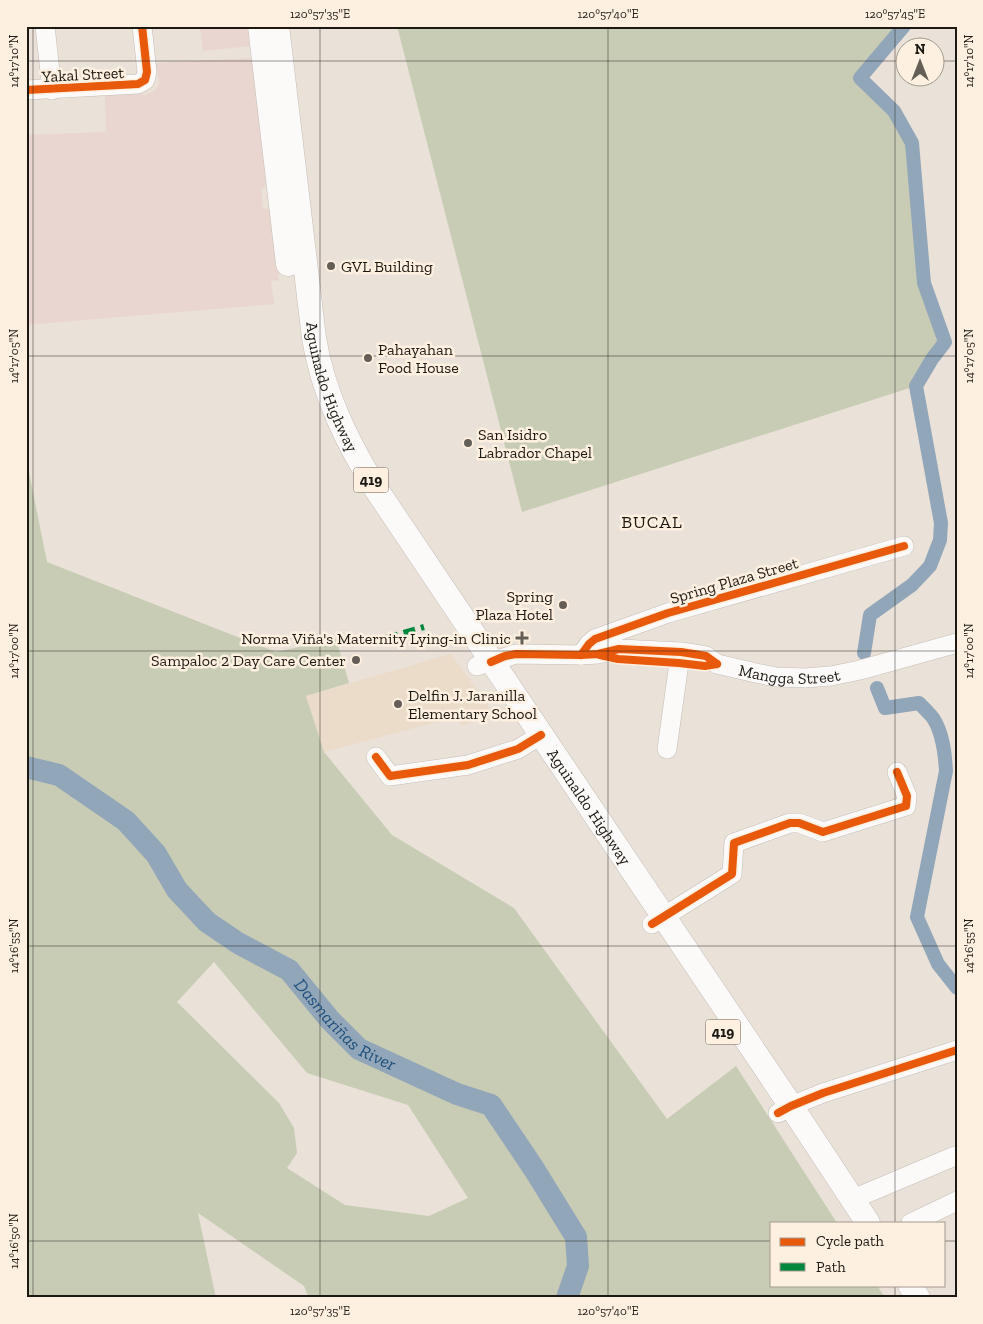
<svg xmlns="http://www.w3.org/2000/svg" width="983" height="1324" font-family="'Zilla Slab',serif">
  <rect width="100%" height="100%" fill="#eae1d8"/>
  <path fill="#ebdbc9" d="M451,654L492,712L462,726L456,717L324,752L306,696Z"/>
  <path fill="#e9d6d0" d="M200,26H249L251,46L203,51Z
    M252,58L266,185L261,189L263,209L271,208L279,280L271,281L274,304L26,325V135L106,132L105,91L133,90L139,94L145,95L152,92L157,88L159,82L155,63Z"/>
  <path fill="#c8ccb5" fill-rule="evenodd" d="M397,26H904L860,78L894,111L912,143L924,283L945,342L932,359L916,386L522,512Z
    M26,457L47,562L276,652L336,639L349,683L306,696L324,752L392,835L514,908L667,1119L736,1066L837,1223H772V1285H877L885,1298H309L304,1286L198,1213L216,1298H26ZM214,962L307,1073L408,1105L468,1198L429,1216L345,1205L287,1168L297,1153L294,1128L279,1103L177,1002Z"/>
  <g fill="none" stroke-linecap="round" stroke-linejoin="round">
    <path stroke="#92a6b9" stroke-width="14" d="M864,653L870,615L912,585L930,566L940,540L941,523L916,386L932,359L945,342L924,283L912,143L894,111L860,78L904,26
      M877,688L885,708L919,703C924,708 929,713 933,718C943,733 945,754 946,771L917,917L938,964L957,988"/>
    <path stroke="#92a6b9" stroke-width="22" id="s1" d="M26,767L59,775L126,821L156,854L177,890L207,922L238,943L289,970L330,1020L359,1049L457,1094L491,1105L534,1169L576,1237L578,1266L567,1298"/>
    <defs>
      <g id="minor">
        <path d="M45,26L52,90"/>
        <path d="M26,90L138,84L145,80L147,72L142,26"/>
        <path d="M581,655L589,644L595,639L668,613L904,546"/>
        <path id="s2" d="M477,666L516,654L581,655L598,654L619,649L681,652L700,655L706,656L717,664L756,673L776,677L805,678L831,676L860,670L957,643"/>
        <path d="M667,749L679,663"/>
        <path d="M376,757L390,776L468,765L518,749L541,735"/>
        <path d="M652,924L732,874L734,843L790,823H799L823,832L906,806L907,796L897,772"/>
        <path d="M778,1113L791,1106L823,1093L957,1050"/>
        <path d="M853,1199L955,1156"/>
        <path d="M911,1223L957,1201"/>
      </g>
      <g id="major">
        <path d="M260,26L288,264"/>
        <path id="s3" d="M277,26L314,338C323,393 347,442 376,489L791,1106L868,1223"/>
        <path d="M910,1285L918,1298"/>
      </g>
    </defs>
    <use href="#minor" stroke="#c5bdb6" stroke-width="20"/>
    <use href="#major" stroke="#c5bdb6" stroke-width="25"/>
    <use href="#minor" stroke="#fcfaf9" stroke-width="19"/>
    <use href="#major" stroke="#fcfaf9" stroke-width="24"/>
    <path stroke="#00873e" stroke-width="6" stroke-dasharray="12 6" stroke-linecap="butt" d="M369,643L424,627"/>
    <defs>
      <path id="cycleway" d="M26,90L138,84L145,80L147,72L142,26
        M581,655L589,644L595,639L668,613L904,546
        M600,655L618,659L679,663L705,666L717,664
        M491,662L505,656L516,654L581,655L598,654L619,649L681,652L700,655L706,656L717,664
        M376,757L390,776L468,765L518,749L541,735
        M652,924L732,874L734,843L790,823H799L823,832L906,806L907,796L897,772
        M778,1113L791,1106L823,1093L957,1050"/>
    </defs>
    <use href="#cycleway" stroke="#fdf0e1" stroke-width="11"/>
    <use href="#cycleway" stroke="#e8590c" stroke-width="8"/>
  </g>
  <path fill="none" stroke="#1d1811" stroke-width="1" stroke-opacity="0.45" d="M33,26V1298M320,26V1298M608,26V1298M895,26V1223M26,61H906M936,61H957M26,356H957M26,651H957M26,946H957M26,1241H772M944,1241H957M895,1285V1298"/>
  <g fill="#655e57" stroke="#fdf0e1" stroke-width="2">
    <circle cx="331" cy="266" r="5"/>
    <circle cx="368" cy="358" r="5"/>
    <circle cx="468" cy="443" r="5"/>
    <circle cx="563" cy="605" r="5"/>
    <path d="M519.5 630.5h5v5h5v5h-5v5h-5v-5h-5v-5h5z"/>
    <circle cx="356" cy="660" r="5"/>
    <circle cx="398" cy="704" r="5"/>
  </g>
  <g text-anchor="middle" stroke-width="5" stroke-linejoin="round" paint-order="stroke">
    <g fill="#fdf0e1" stroke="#60594f" stroke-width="1">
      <rect x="353.5" y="467.5" width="35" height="25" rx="4"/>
      <rect x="705.5" y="1019.5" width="35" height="25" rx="4"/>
    </g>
    <g font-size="15" font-weight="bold" fill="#1d1811">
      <text x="371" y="485">419</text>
      <text x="723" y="1037">419</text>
    </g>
    <g font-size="16" fill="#1d1811" stroke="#fdf0e1">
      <text transform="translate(83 74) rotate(-3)" y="6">Yakal Street</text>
      <text dy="6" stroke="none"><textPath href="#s3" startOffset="366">Aguinaldo Highway</textPath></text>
      <text transform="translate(734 580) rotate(-16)" y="6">Spring Plaza Street</text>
      <text dy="6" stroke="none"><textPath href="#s2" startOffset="319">Mangga Street</textPath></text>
      <text dy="6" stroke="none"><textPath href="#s3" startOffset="861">Aguinaldo Highway</textPath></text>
    </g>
    <g font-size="16" fill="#1d1811" stroke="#fdf0e1" text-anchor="start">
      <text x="341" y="272">GVL Building</text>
      <text x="378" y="355">Pahayahan<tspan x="378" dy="18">Food House</tspan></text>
      <text x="478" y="440">San Isidro<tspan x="478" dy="18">Labrador Chapel</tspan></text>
      <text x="553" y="602" text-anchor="end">Spring<tspan x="553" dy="18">Plaza Hotel</tspan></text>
      <text x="511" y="644" text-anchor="end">Norma Viña's Maternity Lying-in Clinic</text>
      <text x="346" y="666" text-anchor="end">Sampaloc 2 Day Care Center</text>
      <text x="408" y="701">Delfin J. Jaranilla<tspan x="408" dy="18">Elementary School</tspan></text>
    </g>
    <g font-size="18" letter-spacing="1" fill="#1d1811" stroke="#fdf0e1">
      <text x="652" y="528">BUCAL</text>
    </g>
    <g font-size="18" font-style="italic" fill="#20507c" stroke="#fdf0e1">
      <text dy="6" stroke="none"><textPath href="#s1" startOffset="420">Dasmariñas River</textPath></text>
    </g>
  </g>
  <rect width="983" height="1324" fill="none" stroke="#fdf0e1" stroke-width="55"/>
  <rect x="770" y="1222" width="175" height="65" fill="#fdf0e1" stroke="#a39a8e"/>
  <rect x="780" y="1238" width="25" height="8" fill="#e8590c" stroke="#a39a8e"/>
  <text x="816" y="1246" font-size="15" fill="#1d1811">Cycle path</text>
  <rect x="780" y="1263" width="25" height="8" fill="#00873e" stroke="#a39a8e"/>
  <text x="816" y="1272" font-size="15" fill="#1d1811">Path</text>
  <g transform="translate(920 62)"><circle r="24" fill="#fdf0e1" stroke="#a39a8e"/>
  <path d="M0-4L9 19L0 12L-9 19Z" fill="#655e57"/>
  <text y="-8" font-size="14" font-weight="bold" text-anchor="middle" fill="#1d1811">N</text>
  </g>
  <rect x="28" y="28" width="928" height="1268" fill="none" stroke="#1d1811" stroke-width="2"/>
  <g font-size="12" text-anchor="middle" fill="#1d1811">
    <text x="320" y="18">120°57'35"E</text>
    <text x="608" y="18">120°57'40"E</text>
    <text x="895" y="18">120°57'45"E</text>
    <text transform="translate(14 61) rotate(-90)" y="4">14°17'10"N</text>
    <text transform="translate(969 61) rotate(-90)" y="4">14°17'10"N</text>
    <text transform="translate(14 356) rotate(-90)" y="4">14°17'05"N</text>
    <text transform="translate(969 356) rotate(-90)" y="4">14°17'05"N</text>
    <text transform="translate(14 651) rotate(-90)" y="4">14°17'00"N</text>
    <text transform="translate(969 651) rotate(-90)" y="4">14°17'00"N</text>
    <text transform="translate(14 946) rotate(-90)" y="4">14°16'55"N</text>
    <text transform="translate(969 946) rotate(-90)" y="4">14°16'55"N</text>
    <text transform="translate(14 1241) rotate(-90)" y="4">14°16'50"N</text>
    <text x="320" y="1315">120°57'35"E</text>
    <text x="608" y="1315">120°57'40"E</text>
  </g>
</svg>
